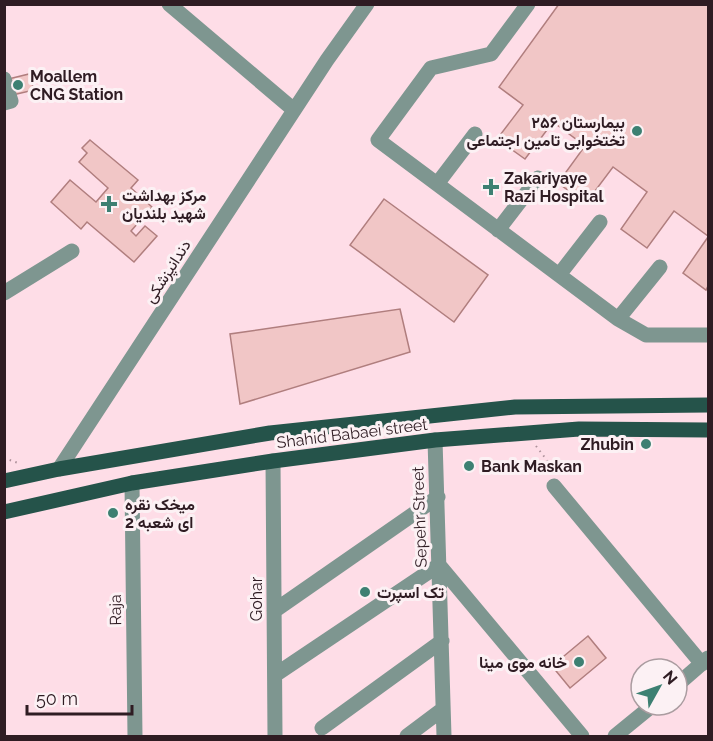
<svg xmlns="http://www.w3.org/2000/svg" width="713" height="741" font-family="Raleway,Vazirmatn,sans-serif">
  <rect width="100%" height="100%" fill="#fedde7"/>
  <path fill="#f1c6c6" stroke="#b07e7e" stroke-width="1.5" d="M559,4H708V236L674,211L647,248L621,229L647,192L613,167L586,203L558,183L585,146L553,122L525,159L497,139L523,105L499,87Z
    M29,74L34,90L4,97V80Z
    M90,140L138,180L131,188L152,207L131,231L136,236L145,226L157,236L134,262L87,222L81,229L51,202L70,180L96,202L108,188L79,162L87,153L82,148Z
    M384,199L488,275L454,322L350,245Z
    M708,237V286L706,290L683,273Z
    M400,309L410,352L240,404L230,334Z
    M588,636L606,658L570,688L552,666Z"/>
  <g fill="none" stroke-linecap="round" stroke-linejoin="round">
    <path stroke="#ac9099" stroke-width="2" stroke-dasharray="1.5 4.5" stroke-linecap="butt" d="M536,446L556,472
      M4,458L18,463"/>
    <path stroke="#7e9690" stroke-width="15" d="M169,4L294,110
      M528,4L491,54L431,68L378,140L618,319L646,335H708
      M4,79L11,101L4,103
      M437,184L475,134
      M498,230L538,178
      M559,275L600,222
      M4,293L72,251
      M618,319L660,267
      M435,440L444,736
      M273,461L275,736
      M59,469L327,60L367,4
      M132,483L135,736
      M554,486L702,664
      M274,611L438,497
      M275,675L439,565L582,736
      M677,685L708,658
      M322,728L442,641
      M407,736L443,709
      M615,736L653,705"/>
    <path stroke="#25534a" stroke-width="15" d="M4,481L59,469L270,433L515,407L708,405
      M4,512L132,483L273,461L435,440L579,429L708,430"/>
  </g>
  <g fill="#3d8072" stroke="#fcf1f4" stroke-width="2">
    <circle cx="18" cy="85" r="6"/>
    <circle cx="637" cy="131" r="6"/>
    <path d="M488 178h6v6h6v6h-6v6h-6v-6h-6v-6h6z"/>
    <path d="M106 195h6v6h6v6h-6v6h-6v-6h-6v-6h6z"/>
    <circle cx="646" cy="444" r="6"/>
    <circle cx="469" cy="466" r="6"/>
    <circle cx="113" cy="513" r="6"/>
    <circle cx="365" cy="592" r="6"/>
    <circle cx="579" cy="662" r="6"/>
  </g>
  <g text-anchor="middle" stroke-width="6" stroke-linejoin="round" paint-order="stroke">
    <g font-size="16" font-weight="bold" fill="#2f1c23" stroke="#fcf1f4" text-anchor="start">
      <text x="30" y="82">Moallem<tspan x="30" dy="18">CNG Station</tspan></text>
      <text x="625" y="128" text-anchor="end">بیمارستان ۲۵۶<tspan x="625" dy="18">تختخوابی تامین اجتماعی</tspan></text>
      <text x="504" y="184">Zakariyaye<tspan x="504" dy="18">Razi Hospital</tspan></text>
      <text x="122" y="201">مرکز بهداشت<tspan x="122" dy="18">شهید بلندیان</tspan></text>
      <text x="634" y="450" text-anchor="end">Zhubin</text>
      <text x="481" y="472">Bank Maskan</text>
      <text x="125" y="510">میخک نقره<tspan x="125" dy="18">ای شعبه 2</tspan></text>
      <text x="377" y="598">تک اسپرت</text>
      <text x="567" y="668" text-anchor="end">خانه موی مینا</text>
    </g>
    <g font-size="16" fill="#2f1c23" stroke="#fcf1f4">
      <text transform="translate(167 271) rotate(-57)" y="6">دندانپزشکی</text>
      <text transform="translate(352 433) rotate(-7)" y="6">Shahid Babaei street</text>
      <text transform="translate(419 517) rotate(-92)" y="6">Sepehr Street</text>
      <text transform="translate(256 599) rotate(-90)" y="6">Gohar</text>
      <text transform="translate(115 610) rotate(-91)" y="6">Raja</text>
    </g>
  </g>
  <rect width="713" height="741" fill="none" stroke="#2f1c23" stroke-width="12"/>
  <g transform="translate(659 687) rotate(50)"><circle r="28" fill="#fcf1f4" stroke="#aa9ca0" stroke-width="1.5"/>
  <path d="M0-4.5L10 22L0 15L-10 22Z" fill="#3d8072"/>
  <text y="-9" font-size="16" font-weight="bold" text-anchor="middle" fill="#2f1c23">N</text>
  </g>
  <path d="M27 705v9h105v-9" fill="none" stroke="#2f1c23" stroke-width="3"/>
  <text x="36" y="705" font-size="18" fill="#2f1c23" stroke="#fcf1f4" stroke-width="4.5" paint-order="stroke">50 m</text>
</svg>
